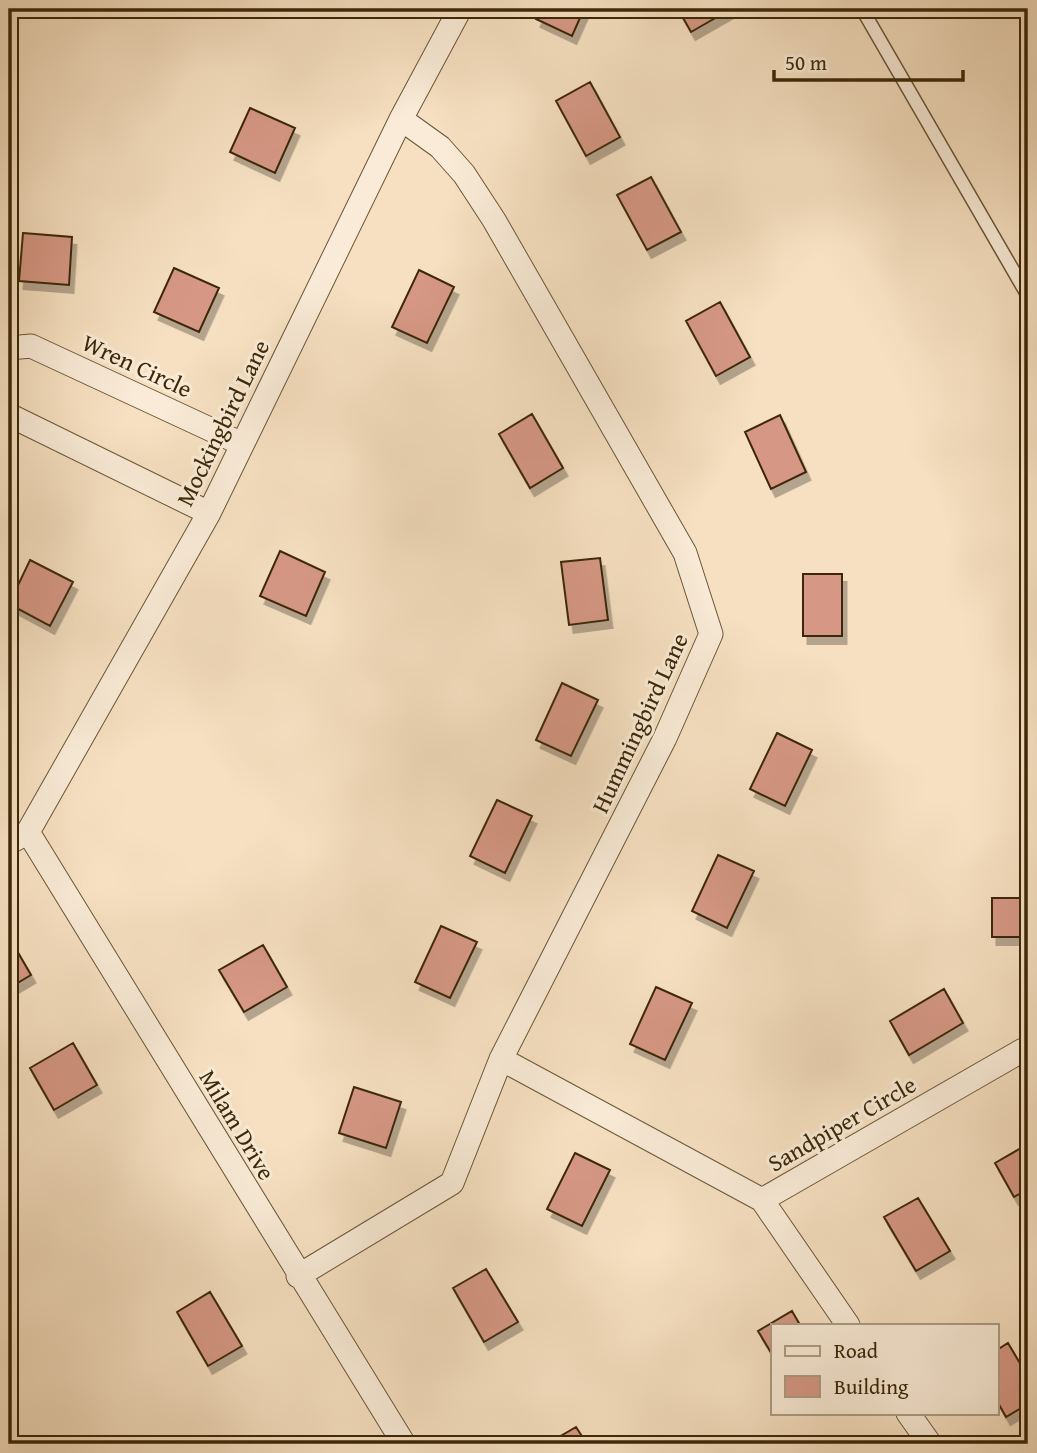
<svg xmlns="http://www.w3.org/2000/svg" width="1037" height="1453" font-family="'Gentium Book Plus',serif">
  <defs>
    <filter id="shadow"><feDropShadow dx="4.5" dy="8" stdDeviation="0" flood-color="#0004"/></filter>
  </defs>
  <rect width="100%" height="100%" fill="#f6e0c1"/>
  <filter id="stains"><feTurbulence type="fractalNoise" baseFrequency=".00286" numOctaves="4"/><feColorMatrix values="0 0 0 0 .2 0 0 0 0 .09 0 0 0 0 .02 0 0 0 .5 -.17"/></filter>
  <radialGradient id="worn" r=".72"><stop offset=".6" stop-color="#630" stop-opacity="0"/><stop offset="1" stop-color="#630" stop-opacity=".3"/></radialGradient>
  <path fill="#d69885" stroke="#3c2808" stroke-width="2" filter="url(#shadow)" d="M541,9H584L572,36L536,19Z
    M678,9H731L691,32Z
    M590,82L620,137L586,156L556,101Z
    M250,108L295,128L275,173L230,152Z
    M651,177L681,232L647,250L617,195Z
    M23,233L72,237L69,285L19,281Z
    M174,268L219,288L199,332L154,312Z
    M419,270L454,287L427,343L392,327Z
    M720,302L750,357L716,376L686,321Z
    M532,414L563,468L530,488L499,434Z
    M780,415L806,472L771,489L745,432Z
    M280,551L325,572L306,616L260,596Z
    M600,558L608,620L569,625L561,562Z
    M30,560L73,582L50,626L9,604Z
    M803,574H842V636H803Z
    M562,683L598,700L571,756L536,740Z
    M777,733L812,750L785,806L750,789Z
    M497,800L532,816L505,873L470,856Z
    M718,855L754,871L727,928L692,911Z
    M992,898H1028V937H992Z
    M441,926L477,942L450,998L415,982Z
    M9,937L31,975L9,988Z
    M263,945L287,987L244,1012L219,970Z
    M656,987L692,1003L665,1060L630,1044Z
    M944,989L963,1023L909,1055L890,1021Z
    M73,1043L97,1085L54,1110L30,1068Z
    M354,1087L401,1102L386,1148L339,1133Z
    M1028,1144V1189L1014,1197L995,1163Z
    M575,1153L610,1170L582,1226L547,1209Z
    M918,1198L950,1251L916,1271L884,1217Z
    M486,1269L518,1322L484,1342L453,1288Z
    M210,1292L242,1346L208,1366L177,1312Z
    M792,1311L800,1325H773V1356L758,1331Z
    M1008,1343L1028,1377V1404L1006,1417L997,1401V1350Z
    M576,1427L587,1444H547Z"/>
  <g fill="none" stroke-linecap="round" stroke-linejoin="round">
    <defs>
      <path id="lane" d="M862,9L1028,296"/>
      <path id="street" d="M9,348L31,346L242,444
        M9,415L209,513
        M28,832L404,1444
        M9,843L28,832L209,513L401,119L460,9
        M501,1059L762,1200L1023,1050
        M762,1200L848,1325
        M298,1276L452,1183L501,1059L665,738L711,634L685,553L494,220L464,174L440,147L401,119
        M908,1413L930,1444"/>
    </defs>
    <use href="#lane" stroke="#6a5636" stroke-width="15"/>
    <use href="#street" stroke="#6a5636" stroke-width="25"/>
    <use href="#lane" stroke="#f9ebd7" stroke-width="12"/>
    <use href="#street" stroke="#f9ebd7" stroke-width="23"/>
  </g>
  <g text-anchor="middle" stroke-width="6" stroke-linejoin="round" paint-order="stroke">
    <g font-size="24" fill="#3c2808" stroke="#f9ebd7">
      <text transform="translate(137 366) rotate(25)" y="8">Wren Circle</text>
      <text transform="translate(223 423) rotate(-64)" y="8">Mockingbird Lane</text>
      <text transform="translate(640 723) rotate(-65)" y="8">Hummingbird Lane</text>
      <text transform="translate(842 1124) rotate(-30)" y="8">Sandpiper Circle</text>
      <text transform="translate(237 1125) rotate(59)" y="8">Milam Drive</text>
    </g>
  </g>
  <rect width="1037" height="1453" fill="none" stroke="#f6e0c1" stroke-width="35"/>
  <rect x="10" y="10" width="1016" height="1432" fill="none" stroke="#3c2808" stroke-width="3.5"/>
  <rect x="18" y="18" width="1002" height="1418" fill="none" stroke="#3c2808" stroke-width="2"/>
  <rect x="771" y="1324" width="228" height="91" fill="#f9ebd7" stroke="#ad9d84" stroke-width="2"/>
  <rect x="785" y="1346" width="35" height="10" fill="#f9ebd7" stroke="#ad9d84" stroke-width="2"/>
  <text x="834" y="1358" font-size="21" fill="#3c2808">Road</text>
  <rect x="785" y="1376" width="35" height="21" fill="#d69885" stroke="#ad9d84" stroke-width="2"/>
  <text x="834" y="1394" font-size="21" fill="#3c2808">Building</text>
  <path d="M774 70v10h189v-10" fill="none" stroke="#3c2808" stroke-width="3.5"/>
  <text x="785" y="70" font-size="21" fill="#3c2808" stroke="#f9ebd7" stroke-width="5" paint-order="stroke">50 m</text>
  <rect width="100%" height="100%" filter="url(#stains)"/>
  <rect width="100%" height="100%" fill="url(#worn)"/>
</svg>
